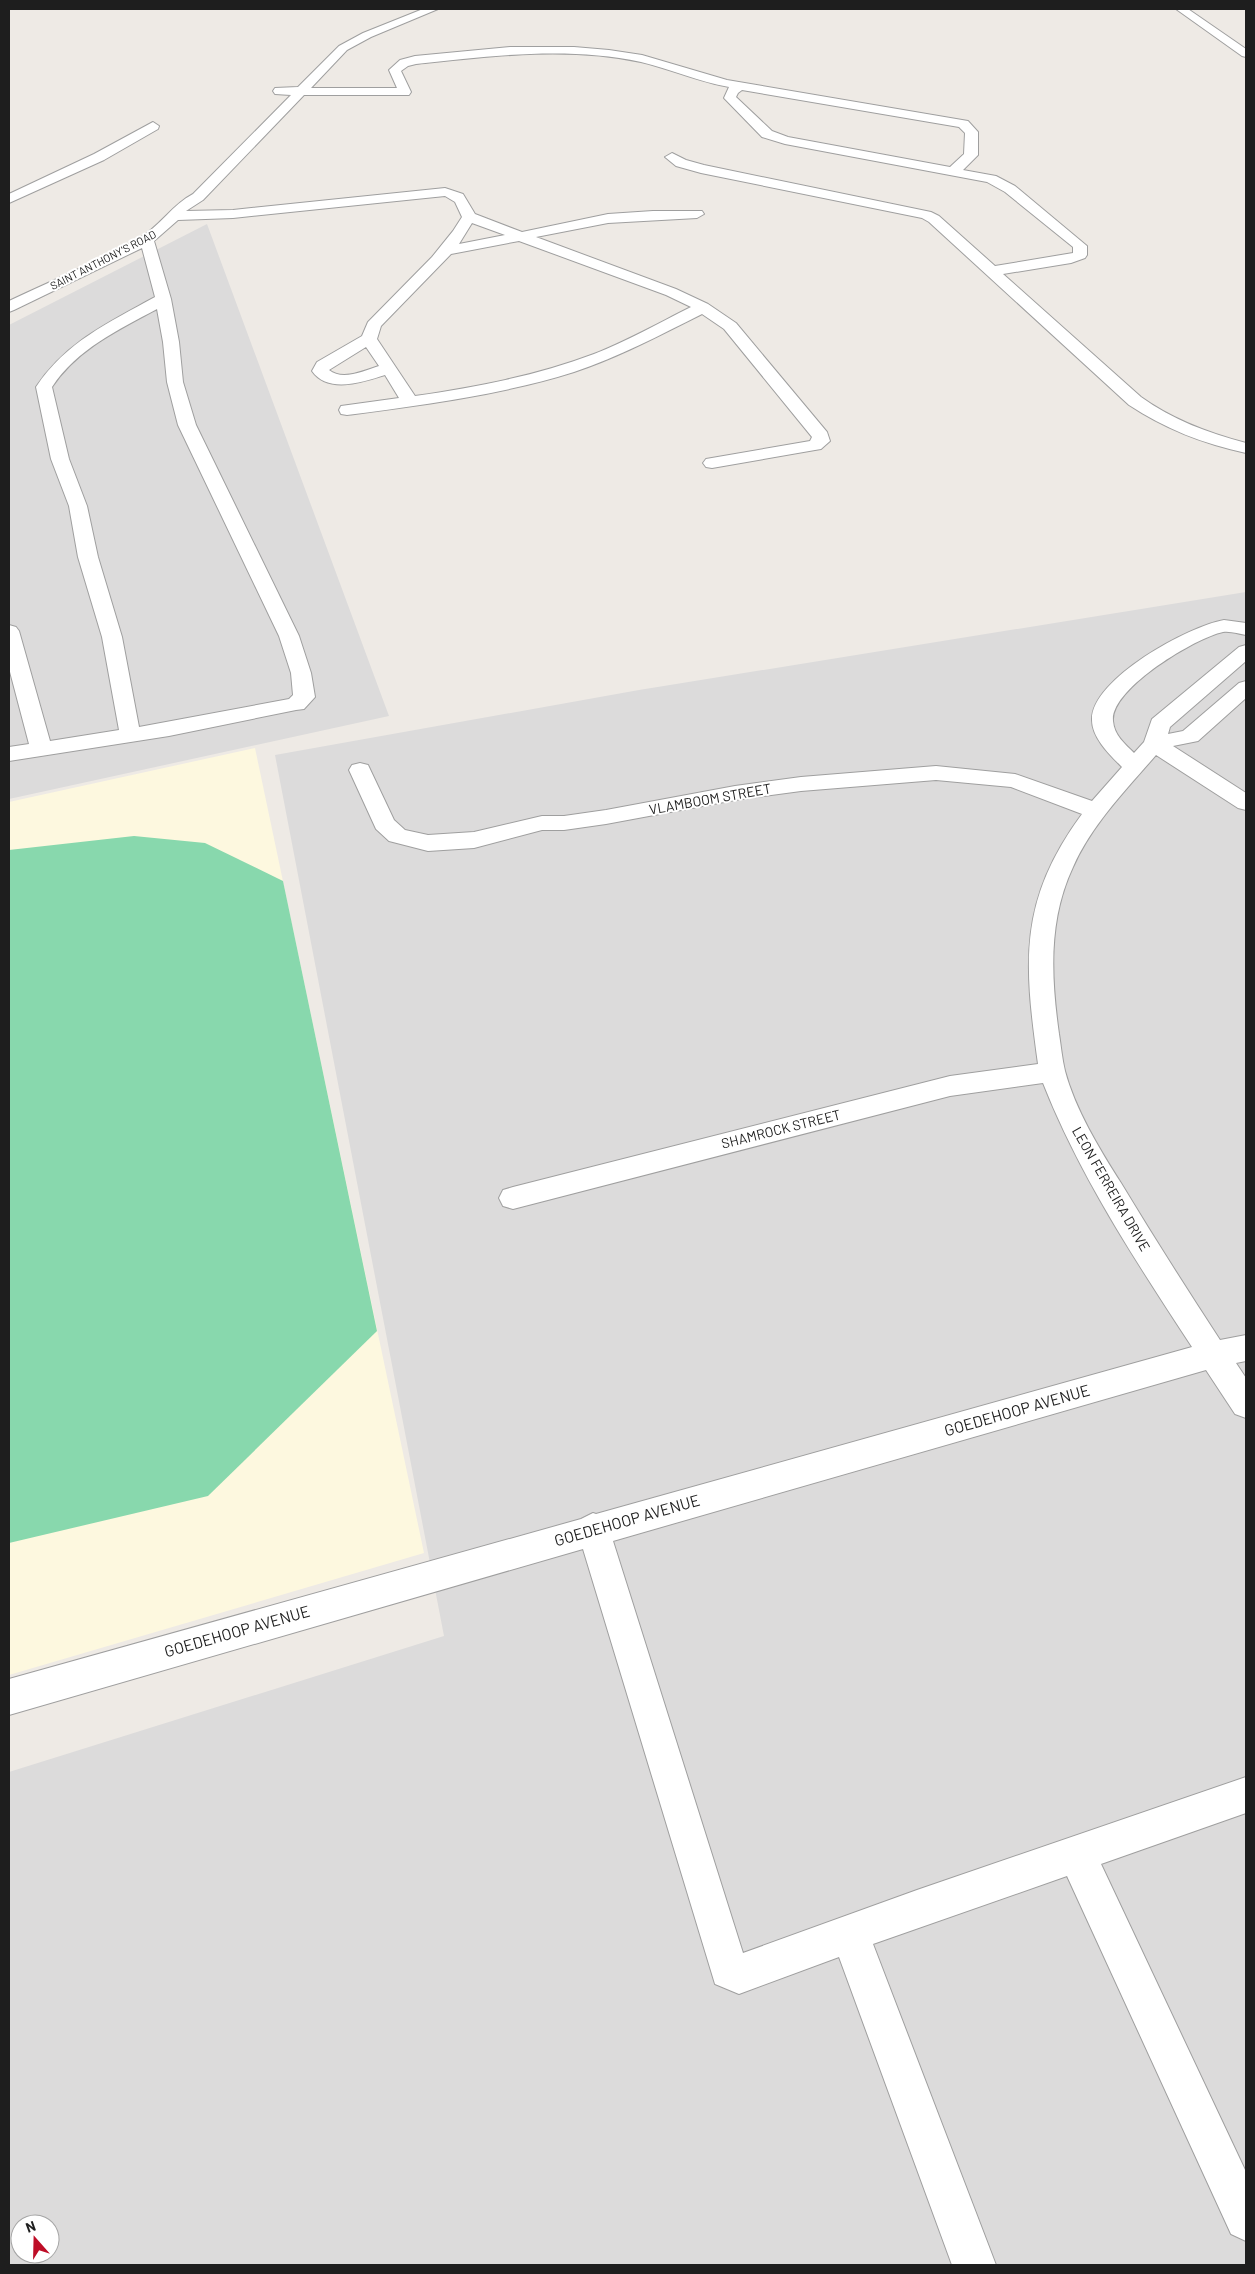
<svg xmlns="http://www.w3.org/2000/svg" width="1255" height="2274" font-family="Barlow,sans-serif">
  <rect width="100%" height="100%" fill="#eeeae5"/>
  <path fill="#dcdbdb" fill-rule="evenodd" d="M207,224L389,716L9,799V325Z
    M1246,592V2265H9V1772L444,1636L275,755L639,690ZM20,2224H50V2254H20Z"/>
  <path fill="#fdf8df" d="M255,748L424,1553L9,1675V802Z"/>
  <path fill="#88d8ad" d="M134,836L205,843L283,881L377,1331L208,1496L9,1543V850Z"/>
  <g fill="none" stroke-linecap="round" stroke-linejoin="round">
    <defs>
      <path id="minor" d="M423,9H438L371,37L347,50L311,88H397L389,70L400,60L415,56L510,47H574L609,50L642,55L727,80L968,121L978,132V155L963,170L996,176L1015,186L1087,246V255L1085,258L1071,263L1003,274L1141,397C1173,420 1208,433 1246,443V453C1204,444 1165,429 1129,405L929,222L922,218L701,173L676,166L665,157L672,153L686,160L704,165L931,212L939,216L995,266L1073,253V247L1005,192L987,182L785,144L762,137L724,98L729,87C699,82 671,69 641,62C567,46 490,56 416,64L408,66L401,71L411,92L409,95H304L203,200L186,211L233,210L445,188L463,194L475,214L522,232L608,214L653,211H702L704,214L697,218L608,223L536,237L676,289L708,304L736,323L827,432L830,441L821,449L815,450L712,468L706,467L703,463L706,459L810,441L812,437L724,329L702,314C660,335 619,357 574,372C501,395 423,405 347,415L341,414L339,410L341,406L399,398L385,375C363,382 328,394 312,371L317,362L362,336L368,322L432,257L453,231L462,217L455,202L445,196L233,218L178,220L154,241L171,299L179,342L183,382L196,425L299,636L311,673L315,697L304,709L296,710L169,736L9,761V747L29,744L9,668V625L16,627L19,631L50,741L119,730L102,637L78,557L69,506L51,459L36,387C66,342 108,323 155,297L142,248L14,310L9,312V301C53,280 98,262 140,238C160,226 172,205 193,194L291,95L275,94L273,91L275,88L298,87L339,46L363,33ZM742,90L959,127L965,133L964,154L950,167L788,137L772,131L736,97L738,93ZM472,223L505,235L459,244ZM519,241L666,295L691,307C659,323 627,341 594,354C536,376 476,387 415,396L377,339L381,326L451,254ZM157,309L163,342L167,382L178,425L279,636L291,673L293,695L289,699L139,727L122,637L98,557L87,506L69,459L52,387C77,349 118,330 157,309ZM366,347L379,366C364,371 342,381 329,370Z
        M1176,9H1188L1246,49V57L1242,56Z
        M153,122L159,126L158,129L104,160L9,203V194L94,154Z
        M1224,620L1246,623V635C1239,634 1231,631 1223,632C1195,638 1110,689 1113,721C1114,735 1125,744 1134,753L1144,742L1152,719L1239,647L1246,645V661L1170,727L1168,734L1183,731L1239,683L1246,681V698L1198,741L1173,746L1246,793V810L1238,808L1156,755C1126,790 1092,824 1073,867C1048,920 1051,977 1059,1034C1061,1046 1062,1059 1065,1071C1075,1109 1100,1150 1121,1183C1153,1236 1186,1288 1220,1340L1246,1335V1361L1236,1363L1246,1378V1418L1235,1414L1206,1370L613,1541L743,1953L917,1890L1246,1777V1813L1101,1864L1246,2172V2241L1231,2234L1067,1876L873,1944L996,2265H952L839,1957L739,1994L715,1984L583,1549L9,1715V1679L581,1519L593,1513L596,1514L1192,1347C1137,1263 1080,1177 1043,1083L950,1096L513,1209L503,1206L499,1198L503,1190L513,1187L950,1076L1038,1064C1024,963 1018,901 1082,814L1011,787L936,780L801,791L735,800L606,824L564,830H542L474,848L428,851L389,841L376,829L349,770L352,765L360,763L368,765L394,820L405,830L428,835L474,832L542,816H564L606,810L735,786L801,777L936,766L1015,774L1092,801L1122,767C1110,755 1092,738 1092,720C1091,679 1189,626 1224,620Z"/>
    </defs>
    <use href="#minor" stroke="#9f9f9f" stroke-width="2"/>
    <use href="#minor" fill="#fff" fill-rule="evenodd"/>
  </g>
  <g text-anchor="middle" stroke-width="4" stroke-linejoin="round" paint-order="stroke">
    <g font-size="11" fill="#1e1e1e" stroke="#fff">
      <text transform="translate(103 260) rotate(-27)" y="4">SAINT ANTHONY'S ROAD</text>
    </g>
    <g font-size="14" fill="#1e1e1e" stroke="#fff">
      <text transform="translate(710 799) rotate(-10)" y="5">VLAMBOOM STREET</text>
      <text transform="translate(781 1129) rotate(-14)" y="5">SHAMROCK STREET</text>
      <text transform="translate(1111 1189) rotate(60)" y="5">LEON FERREIRA DRIVE</text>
    </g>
    <g font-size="16" fill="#1e1e1e" stroke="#fff">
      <text transform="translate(1017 1410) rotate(-16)" y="6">GOEDEHOOP AVENUE</text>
      <text transform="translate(627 1520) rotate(-16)" y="6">GOEDEHOOP AVENUE</text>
      <text transform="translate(237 1631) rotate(-16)" y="6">GOEDEHOOP AVENUE</text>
    </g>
  </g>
  <rect width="1255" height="2274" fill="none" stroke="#1e1e1e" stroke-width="20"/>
  <g transform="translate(35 2239) rotate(340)"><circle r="24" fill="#ffffff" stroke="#a5a5a5"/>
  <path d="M0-4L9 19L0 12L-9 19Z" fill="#be0d27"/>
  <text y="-8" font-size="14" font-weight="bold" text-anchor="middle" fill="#1e1e1e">N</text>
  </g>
</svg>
